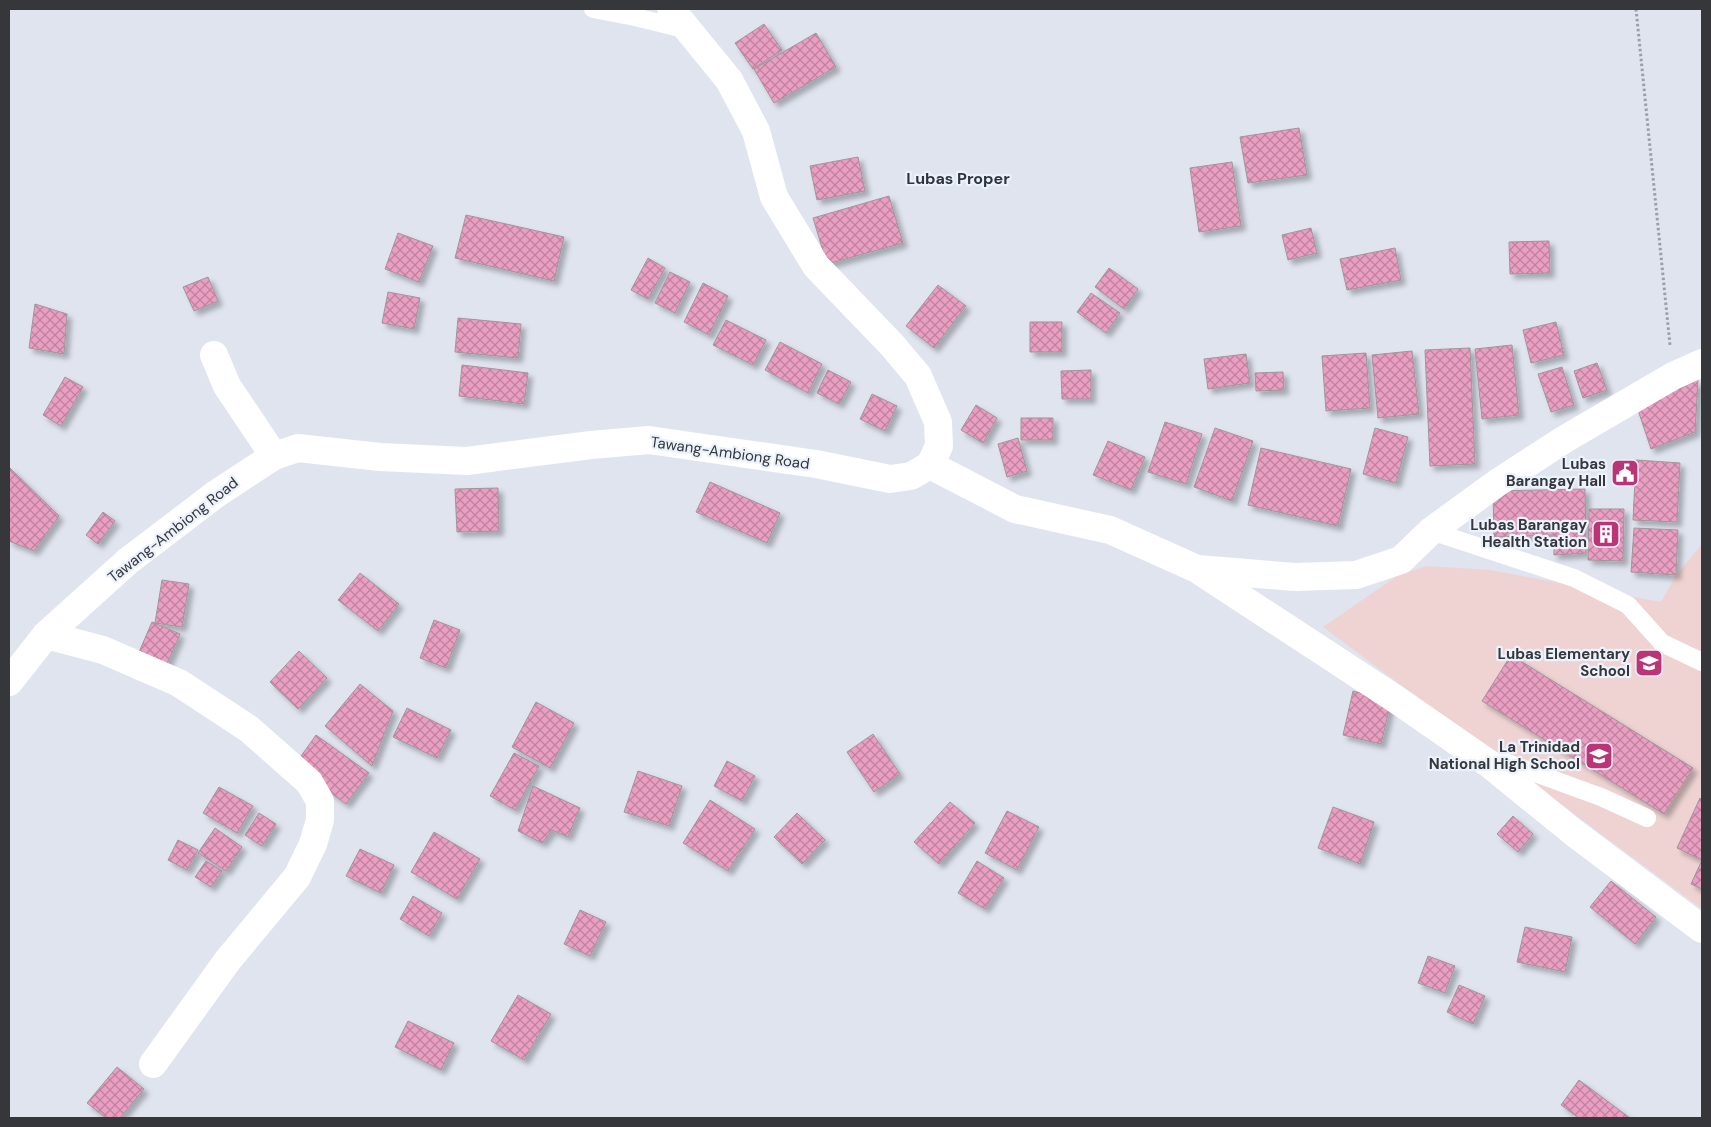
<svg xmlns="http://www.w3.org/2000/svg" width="1711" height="1127" font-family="'DM Sans',sans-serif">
  <defs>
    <pattern id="building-cross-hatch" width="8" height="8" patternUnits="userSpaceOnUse" patternTransform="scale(1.25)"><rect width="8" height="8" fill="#ea9fc2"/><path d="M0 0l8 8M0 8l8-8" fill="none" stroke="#be829f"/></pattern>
    <filter id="shadow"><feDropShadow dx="4.5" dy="4.5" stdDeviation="2.5" flood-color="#0004"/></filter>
  </defs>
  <rect width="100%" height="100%" fill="#dfe4ef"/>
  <path fill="#eed3d2" d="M1702,544V909L1323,627L1397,576L1426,566L1490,570L1661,602L1676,575Z"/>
  <path fill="url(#building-cross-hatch)" stroke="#a0959a" filter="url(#shadow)" d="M764,24L782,50L753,69L735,43Z
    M816,33L836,67L774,103L754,69Z
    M1299,128L1307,175L1248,183L1240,137Z
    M858,157L865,191L817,200L810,166Z
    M1232,162L1241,226L1199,232L1190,168Z
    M889,196L903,243L827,264L813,218Z
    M466,215L564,237L554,281L455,258Z
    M1311,228L1317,253L1288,260L1282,235Z
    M398,233L433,246L419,282L385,269Z
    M1549,241L1550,273L1510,274L1509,242Z
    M1395,248L1401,280L1347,290L1340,259Z
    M648,258L665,268L648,299L631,290Z
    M1109,268L1138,289L1124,309L1095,287Z
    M670,272L690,282L675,313L655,303Z
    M208,277L218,301L194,311L183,287Z
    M703,283L728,296L709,335L684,322Z
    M938,285L966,306L934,348L906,326Z
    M388,292L420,298L414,329L382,323Z
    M1091,293L1120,313L1106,333L1077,312Z
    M35,304L67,314L64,354L29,348Z
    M458,318L521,324L518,358L455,352Z
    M726,320L766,340L753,365L713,345Z
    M1030,322H1062V352H1030Z
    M1556,322L1564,355L1531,363L1523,330Z
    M780,342L822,364L808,393L765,370Z
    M1512,345L1519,415L1482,419L1475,349Z
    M1470,348L1475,464L1430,466L1425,350Z
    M1412,351L1419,414L1378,418L1372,355Z
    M1366,353L1370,408L1326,411L1322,356Z
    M1246,354L1250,383L1208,389L1204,359Z
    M1597,363L1607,390L1583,398L1574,371Z
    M462,365L528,373L524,404L459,396Z
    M1562,367L1574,405L1551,412L1538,374Z
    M828,370L851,382L839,404L817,393Z
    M1091,370V399H1062L1061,371Z
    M1283,372L1284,390L1256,391L1255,373Z
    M65,377L83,387L61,426L43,415Z
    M1698,380L1695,432L1651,449L1637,407Z
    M872,394L897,406L885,431L860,419Z
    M976,405L997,418L983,443L961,430Z
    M1021,418H1053V440H1021Z
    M1165,422L1202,434L1186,484L1148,472Z
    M1215,428L1253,441L1232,501L1194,487Z
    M1375,428L1408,437L1396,483L1363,474Z
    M1018,438L1027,471L1007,477L998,444Z
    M1108,441L1145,457L1131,490L1093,475Z
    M1261,448L1351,469L1338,526L1248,505Z
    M1636,460L1680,463L1677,522L1633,520Z
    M9,467L59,516L34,551L9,541Z
    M710,482L780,513L767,543L696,512Z
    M498,488L499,531L457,532L455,489Z
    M1585,489L1586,553L1554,555V535L1494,537L1493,491Z
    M1589,509H1624L1623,561L1588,560Z
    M103,512L115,521L98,544L86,535Z
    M1634,528L1678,530L1676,575L1631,572Z
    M360,573L399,604L378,631L338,600Z
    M162,580L189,584L182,627L155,623Z
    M434,620L460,630L446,668L420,658Z
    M152,622L180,634L164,671L136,659Z
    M299,651L327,678L298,709L270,682Z
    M1511,655L1693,768L1664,814L1482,701Z
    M360,684L393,711L372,766L325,726Z
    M1353,691L1391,701L1381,744L1343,735Z
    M536,702L574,723L550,768L512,747Z
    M407,708L451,730L437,758L393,737Z
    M873,734L900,774L874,792L847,752Z
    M316,735L369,773L346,804L294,766Z
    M514,753L539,766L515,810L490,796Z
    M727,761L755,776L742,801L714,786Z
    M638,771L682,786L669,826L624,812Z
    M533,786L580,808L568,837L552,830L542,843L518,831Z
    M219,787L253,806L237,833L203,813Z
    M1700,798L1702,800V889L1691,884L1702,860L1677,848Z
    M710,800L755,829L728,871L683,843Z
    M950,802L975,823L939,864L914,842Z
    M1333,807L1374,822L1360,864L1318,848Z
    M1007,811L1039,827L1017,870L985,853Z
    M259,813L276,824L262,846L245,835Z
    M797,813L825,840L802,864L774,837Z
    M1513,816L1533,834L1518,852L1497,834Z
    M215,828L242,847L226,871L198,853Z
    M434,832L480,859L457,899L411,872Z
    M178,840L198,850L187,870L168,860Z
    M360,849L394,865L381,893L346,876Z
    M206,861L222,871L211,887L195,877Z
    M977,861L1004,878L985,909L958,893Z
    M1611,881L1656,917L1635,944L1590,907Z
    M413,896L442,913L429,936L400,919Z
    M580,910L606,922L590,956L564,944Z
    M1525,927L1572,937L1565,972L1517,962Z
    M1428,956L1455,966L1445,993L1418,983Z
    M1459,985L1485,996L1473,1024L1447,1012Z
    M518,995L551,1014L524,1060L491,1041Z
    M408,1021L454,1043L441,1070L395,1047Z
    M117,1067L144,1089L120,1118H106L87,1103Z
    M1579,1080L1630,1118H1579L1561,1105Z"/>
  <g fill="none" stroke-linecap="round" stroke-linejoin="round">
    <path stroke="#9a9ea6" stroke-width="3" stroke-dasharray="2.5 2.5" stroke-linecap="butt" d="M1636,9L1670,345"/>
    <path stroke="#fff" stroke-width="18" d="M593,9L635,17L688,30
      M1431,531L1574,578L1628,605L1662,643L1702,662
      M1488,763L1502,761L1601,797L1647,818"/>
    <path stroke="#fff" stroke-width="28" d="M214,355L227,386L274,456
      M930,465L1015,509L1110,530L1197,569L1295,577L1356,575L1401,560L1431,531L1497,483L1565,439L1673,376L1702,363
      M1200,571L1397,700L1488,763L1573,832L1702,929
      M46,635L103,650L179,683L249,729L309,782L320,801V820L313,844L297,877L228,960L153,1064"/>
    <path stroke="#fff" stroke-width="28" d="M9,682L46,635L128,561L216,494L274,456L298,448L380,457L467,461L591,445L649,440L816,464L890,479L911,476L930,465L939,446L938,422L918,376L892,345L816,266L774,197L756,131L729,80L671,9"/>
  </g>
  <defs>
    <symbol id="civic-square" viewBox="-11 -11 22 22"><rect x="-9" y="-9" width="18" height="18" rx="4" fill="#bb3476" stroke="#ecf2fc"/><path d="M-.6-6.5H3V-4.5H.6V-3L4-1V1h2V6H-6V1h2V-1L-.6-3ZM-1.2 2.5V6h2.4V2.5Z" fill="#fff"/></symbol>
    <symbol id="building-square" viewBox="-11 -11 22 22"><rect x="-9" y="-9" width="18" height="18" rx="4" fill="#bb3476" stroke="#ecf2fc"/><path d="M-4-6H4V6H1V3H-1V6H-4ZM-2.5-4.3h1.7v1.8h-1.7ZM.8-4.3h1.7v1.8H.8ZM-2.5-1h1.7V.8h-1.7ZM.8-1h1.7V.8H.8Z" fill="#fff"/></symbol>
    <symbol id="school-square" viewBox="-11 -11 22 22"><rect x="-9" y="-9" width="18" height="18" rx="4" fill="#bb3476" stroke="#ecf2fc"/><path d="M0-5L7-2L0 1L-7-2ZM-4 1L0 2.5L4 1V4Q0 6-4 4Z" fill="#fff"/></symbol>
  </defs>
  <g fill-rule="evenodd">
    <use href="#civic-square" x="1609" y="457" width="32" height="32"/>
    <use href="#building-square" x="1590" y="518" width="32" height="32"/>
    <use href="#school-square" x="1633" y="647" width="32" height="32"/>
    <use href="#school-square" x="1583" y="740" width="32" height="32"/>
  </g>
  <g text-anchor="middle" stroke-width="4.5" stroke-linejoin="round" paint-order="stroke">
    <g font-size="15" fill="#35373b" stroke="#ecf2fc">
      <text transform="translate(730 453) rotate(8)" y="5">Tawang-Ambiong Road</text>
      <text transform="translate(173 530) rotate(-38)" y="5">Tawang-Ambiong Road</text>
    </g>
    <g font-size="15" font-weight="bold" fill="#35373b" stroke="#ecf2fc" text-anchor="end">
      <text x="1606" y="469">Lubas<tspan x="1606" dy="17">Barangay Hall</tspan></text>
      <text x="1587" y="530">Lubas Barangay<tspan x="1587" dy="17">Health Station</tspan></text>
      <text x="1630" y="659">Lubas Elementary<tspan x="1630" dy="17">School</tspan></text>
      <text x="1580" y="752">La Trinidad<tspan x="1580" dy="17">National High School</tspan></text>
    </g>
    <g font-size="16" font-weight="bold" fill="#30343c" stroke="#ecf2fc">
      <text x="958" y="184">Lubas Proper</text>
    </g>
  </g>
  <rect width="1711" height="1127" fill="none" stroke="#35373b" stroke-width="20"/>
</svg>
